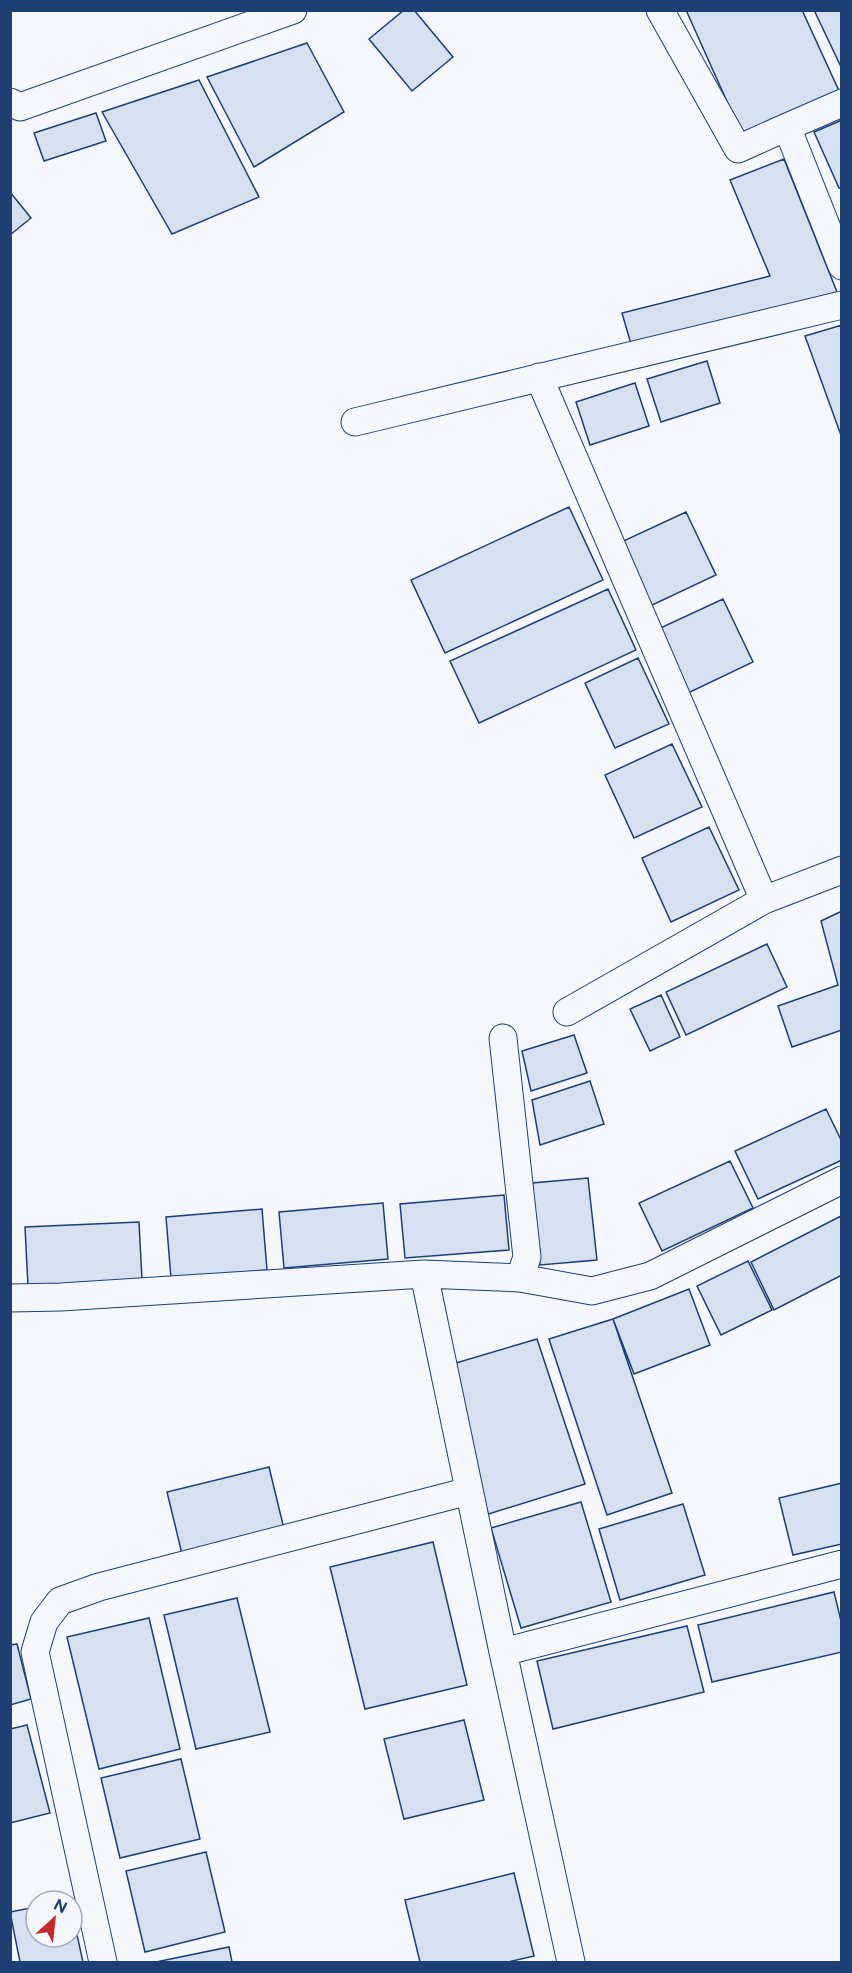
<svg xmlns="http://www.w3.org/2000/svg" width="852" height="1973" font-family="Figtree,sans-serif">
  <rect width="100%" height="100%" fill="#f4f7fb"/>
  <path fill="#d5e0f0" stroke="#1d3f73" stroke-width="1.5" d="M404,10H414L453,57L412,91L369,39Z
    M686,10H802L839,91L742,135Z
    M814,10H842V69Z
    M307,43L344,112L254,167L207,77Z
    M199,80L259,197L172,234L102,112Z
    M96,113L106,141L44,161L34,133Z
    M842,120V187L839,188L814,132Z
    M784,159L837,292L631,344L622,313L770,276L730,180Z
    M10,192L31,218L10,235Z
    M842,325V438L805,336Z
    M707,361L720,403L661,422L647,379Z
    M635,383L649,426L590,445L576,402Z
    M569,507L603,580L445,653L411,580Z
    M686,512L716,575L648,607L619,543Z
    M608,589L636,650L479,723L450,661Z
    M723,599L753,662L686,694L656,630Z
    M638,658L669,724L615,748L585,683Z
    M672,744L702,807L634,838L605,775Z
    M709,827L739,890L671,922L642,858Z
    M842,911V1030L792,1047L778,1006L838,985L821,921Z
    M767,944L787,987L686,1035L666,992Z
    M661,995L680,1037L650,1051L630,1009Z
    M574,1035L587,1073L531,1091L522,1051Z
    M590,1081L604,1124L540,1145L532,1100Z
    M826,1109L842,1142V1160L758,1199L735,1151Z
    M730,1161L753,1208L662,1251L639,1203Z
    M588,1178L597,1260L540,1265L532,1183Z
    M504,1195L509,1250L405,1258L400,1204Z
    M383,1203L388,1259L284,1268L279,1212Z
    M262,1209L267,1270L171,1278L166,1217Z
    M841,1216L842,1275L774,1310L751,1262Z
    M139,1222L142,1280L28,1286L25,1227Z
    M748,1261L772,1310L721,1335L697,1286Z
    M689,1289L710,1345L634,1374L613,1319Z
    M613,1319L672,1493L607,1515L549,1339Z
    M537,1339L585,1484L482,1516L449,1365Z
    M269,1467L285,1533L183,1558L167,1492Z
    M842,1483V1544L793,1555L779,1498Z
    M581,1502L611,1602L521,1628L491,1528Z
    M683,1504L705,1575L620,1600L599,1529Z
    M433,1542L467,1685L365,1709L330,1567Z
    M834,1592L842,1625V1652L712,1682L698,1625Z
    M237,1598L270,1732L196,1749L164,1615Z
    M149,1618L180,1749L99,1769L67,1637Z
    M687,1626L704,1692L553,1729L537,1661Z
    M17,1644L31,1699L10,1705V1645Z
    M464,1720L484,1800L404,1819L384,1739Z
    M27,1725L50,1813L10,1823V1729Z
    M181,1759L200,1839L120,1858L101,1778Z
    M206,1852L225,1932L145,1952L126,1871Z
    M514,1873L534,1956L508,1962H420L405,1900Z
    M36,1907V1937H72V1912L83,1962H20L10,1912Z
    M229,1947L232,1962H156Z"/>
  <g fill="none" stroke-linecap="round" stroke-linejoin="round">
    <defs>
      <path id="street" d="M660,10L738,149L787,127
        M10,102L20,107L293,10
        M842,103L787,127L842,266
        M539,377L764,900
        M355,422L842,305
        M567,1012L764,900L842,870
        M503,1038L527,1257L520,1278
        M424,1274L503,1652L571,1962
        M10,1298L61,1297L424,1274L520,1278L592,1291L650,1276L842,1180
        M503,1652L842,1564
        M103,1962L35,1652L44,1622L60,1601L99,1587L469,1491"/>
    </defs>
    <use href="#street" stroke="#1d3f73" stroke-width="29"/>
    <use href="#street" stroke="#f4f7fb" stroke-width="27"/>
  </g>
  <rect width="852" height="1973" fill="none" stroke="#1d3f73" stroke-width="24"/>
  <g transform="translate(54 1919) rotate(27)"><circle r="28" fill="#f4f7fb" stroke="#9eadc5" stroke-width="1.5"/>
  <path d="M0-4.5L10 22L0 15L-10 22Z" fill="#c62828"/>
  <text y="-9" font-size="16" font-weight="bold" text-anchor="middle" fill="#1d3f73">N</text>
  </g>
</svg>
